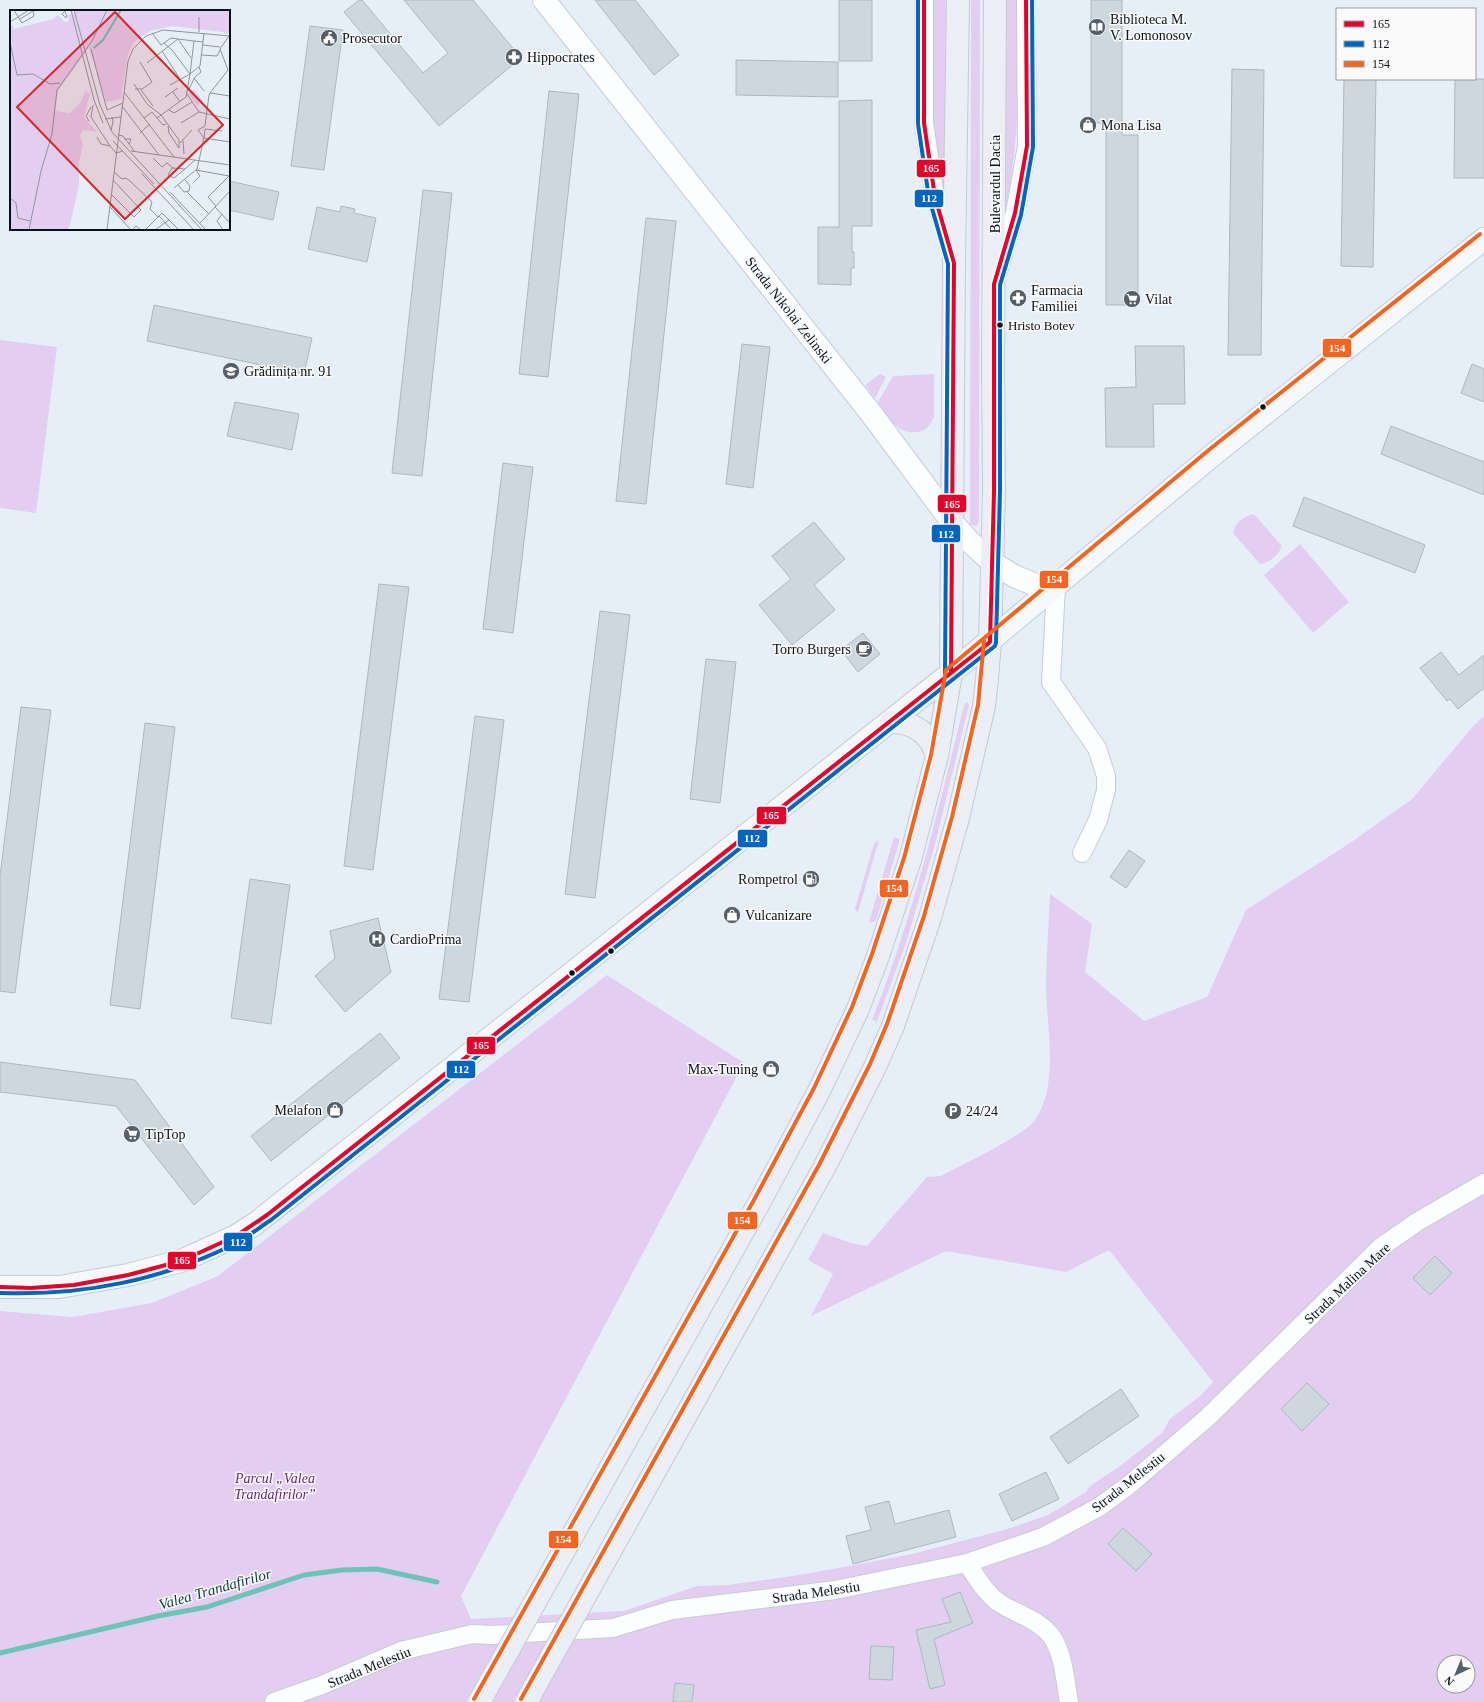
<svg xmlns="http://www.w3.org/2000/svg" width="1484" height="1702" font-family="'Times New Roman',serif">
  <rect width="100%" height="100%" fill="#e6eff8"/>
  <path fill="#e3cef2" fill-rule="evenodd" d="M933,0H946L945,194L943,197L933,125Z
    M971,0H980L979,521L978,524L976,526L970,524Z
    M1006,0H1018C1018,71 1021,142 1005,211Z
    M0,340L57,347L36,513L0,508Z
    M880,374L886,377L875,398L865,385Z
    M934,374V417C930,426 926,431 916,432C897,435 887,415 878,402L893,376Z
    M1254,514L1282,546C1278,556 1271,562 1260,564L1233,533C1235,522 1244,516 1254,514Z
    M1300,544L1349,602L1313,633L1264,575Z
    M967,702L969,705L934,848L906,943L876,1024L875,1020H872C913,918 938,811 964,705Z
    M1484,716V1702H0V1311L72,1317L152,1303L218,1276L607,975L744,1063L461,1596L471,1619L624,1611L697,1586L728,1585L793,1576L849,1566L912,1554L1004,1530L1048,1515L1086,1492L1090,1486L1120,1466L1162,1433L1170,1419L1200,1396L1213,1382L1109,1250L1066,1272L946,1251L811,1316L833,1274L808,1260L823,1233L851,1243L867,1246L927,1177L941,1176C962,1165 1023,1136 1035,1120C1059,1085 1047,1029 1046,988C1046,957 1049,925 1050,894L1092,924L1085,972L1144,1021L1207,997L1246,910L1353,841L1412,799L1475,724ZM1444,1662H1468V1686H1444Z
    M894,837L899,839V842L876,921L870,923L869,922Z
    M879,840L858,912L855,909L874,844Z"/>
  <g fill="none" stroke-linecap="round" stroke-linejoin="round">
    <path stroke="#6cc3b8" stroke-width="5" d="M0,1653L158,1616L207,1607L304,1575L342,1570L377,1569L437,1582"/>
  </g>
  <path fill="#ccd8de" stroke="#acb8be" d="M359,0H362L423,73L448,53L404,0H473L521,58L439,126L344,12Z
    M595,0H635L679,55L654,75Z
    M839,0H872V61H839Z
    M1091,0H1122V135H1138V305H1106V123H1091Z
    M310,26L343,30L324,170L291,166Z
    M736,60L838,62V97L736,95Z
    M1232,69L1264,70L1261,355H1228Z
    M1344,79H1376L1373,267L1341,266Z
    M1455,79H1484V178H1454Z
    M549,91L579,94L548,377L519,374Z
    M872,100V226H852V252H854V268H851V285L818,284V227H839V101Z
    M229,181L279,192L273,220L229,210Z
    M423,190L452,193L422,476L392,473Z
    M341,206L355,209L354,213L376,218L367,262L308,249L317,207L340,212Z
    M646,218L676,221L646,504L616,501Z
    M154,305L312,338L304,374L147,341Z
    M742,344L770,347L753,488L726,484Z
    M1135,346H1184L1185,404H1153L1154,447H1106L1105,388L1136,387Z
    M1472,364L1484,369V402L1461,393Z
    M235,402L299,414L292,450L227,436Z
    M1391,426L1484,462V495L1381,454Z
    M503,463L533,467L513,633L483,629Z
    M1304,497L1425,545L1415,573L1293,526Z
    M814,522L845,559L814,585L835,610L792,645L759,605L791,579L772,556Z
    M379,584L409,587L373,870L344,866Z
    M600,611L630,615L595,898L565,894Z
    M863,633L880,654L858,672L841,650Z
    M1441,652L1459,675L1484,655V688L1458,709L1450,699L1447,701L1420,668Z
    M706,659L736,662L720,803L690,799Z
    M21,707L51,710L15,993L0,991V876Z
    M475,716L504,720L469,1002L439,999Z
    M145,723L175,727L140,1009L110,1005Z
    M1129,850L1145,861L1126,888L1110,877Z
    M250,879L290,885L271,1024L231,1018Z
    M378,918L391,972L345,1012L315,976L335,958L330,931Z
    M380,1033L400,1058L271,1161L251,1136Z
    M0,1062L135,1080L214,1187L194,1205L116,1106L0,1092Z
    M1435,1256L1452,1273L1430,1295L1413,1278Z
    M1307,1383L1329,1404L1302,1431L1281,1409Z
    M1121,1389L1139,1416L1068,1464L1050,1437Z
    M1046,1472L1059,1499L1012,1521L999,1494Z
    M889,1501L895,1524L949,1510L956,1537L853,1564L846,1536L871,1530L865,1507Z
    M1123,1528L1152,1554L1136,1571L1108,1544Z
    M960,1592L973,1623L934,1639L945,1685L930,1689L916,1630L951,1622L942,1599Z
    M871,1646L894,1647L892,1680L869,1679Z
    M675,1683L694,1685L692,1702H673Z"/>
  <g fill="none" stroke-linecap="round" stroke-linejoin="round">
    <defs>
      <path id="minor" d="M924,0V123L935,197L951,250
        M998,271L1015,213L1027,146L1026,0
        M1056,586L1051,682L1097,748L1106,776V790L1098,820L1082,853
        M967,1563C976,1577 985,1592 998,1602C1015,1614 1039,1619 1052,1637C1064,1655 1065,1681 1069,1702
        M274,1702L322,1685L401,1651L472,1634L492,1635L613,1628L672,1610L835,1590L967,1563L1043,1537L1099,1507L1129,1485L1208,1417L1381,1247L1417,1222L1484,1183"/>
      <path id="tertiary" d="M544,0L870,412L952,522L969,541L993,563L1014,576L1036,585L1056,586"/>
      <path id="secondary" d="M0,1287H59L128,1275L181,1261L236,1236L255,1224L951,673L1214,454L1484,239"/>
      <path id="trunk" d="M891,722C914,722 930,733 937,756
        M858,1009L878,956L910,860L937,756L951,673L954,263L958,0
        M893,1026L930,918L958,818L984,706L987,679L990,642L994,491L993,368L995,0"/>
    </defs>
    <use href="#minor" stroke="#c4cdd6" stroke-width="20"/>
    <use href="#tertiary" stroke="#c4cdd6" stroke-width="24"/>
    <use href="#secondary" stroke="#c4cdd6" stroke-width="24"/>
    <use href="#trunk" stroke="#c5cacf" stroke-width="24"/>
    <use href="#minor" stroke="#fbfdfe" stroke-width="18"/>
    <use href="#tertiary" stroke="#fbfdfe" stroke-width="22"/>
    <use href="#secondary" stroke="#f6f8fb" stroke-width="22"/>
    <use href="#trunk" stroke="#eceef6" stroke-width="22"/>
    <defs>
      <path id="trunk-bridge" d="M479,1702L759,1203L819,1091L858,1009
        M526,1702L824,1168L875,1067L893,1026"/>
    </defs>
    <use href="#trunk-bridge" stroke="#c5cacf" stroke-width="24" stroke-linecap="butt"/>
    <use href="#trunk-bridge" stroke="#eceef6" stroke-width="22"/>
    <defs>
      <path id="bus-1" d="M924,0V123L935,197L954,263L951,673
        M0,1287L31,1288L74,1285L128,1275L181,1261L236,1236L267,1215L990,642L994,491V284L1015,213L1027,146L1026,0"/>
      <path id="bus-2" d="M918,0V124L929,198L948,264L945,673
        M0,1293C82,1296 165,1280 238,1242C249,1236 260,1227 271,1220L995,646L996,642L1000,491V285L1021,215L1033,147L1032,0"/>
      <path id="bus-3" d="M474,1699L754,1200L814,1088L852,1007L872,954L904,858L931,755L946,670L1210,449L1480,234
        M521,1699L819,1165L870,1064L887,1024L924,916L952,817L978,705L984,641"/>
    </defs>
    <use href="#bus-1" stroke="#fafafa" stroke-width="7"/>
    <use href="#bus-2" stroke="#fafafa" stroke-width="7"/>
    <use href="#bus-3" stroke="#fafafa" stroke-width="7"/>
    <use href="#bus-1" stroke="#e4002b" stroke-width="4"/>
    <use href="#bus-2" stroke="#0065bd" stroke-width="4"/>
    <use href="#bus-3" stroke="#f26522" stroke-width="4"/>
  </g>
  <defs>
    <symbol id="library-disc" viewBox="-11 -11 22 22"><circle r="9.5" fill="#565f68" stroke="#fafafa"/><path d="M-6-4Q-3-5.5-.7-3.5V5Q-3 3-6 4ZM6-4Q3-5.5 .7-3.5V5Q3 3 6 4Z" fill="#fff"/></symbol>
    <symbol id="civic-disc" viewBox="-11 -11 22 22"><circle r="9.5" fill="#565f68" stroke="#fafafa"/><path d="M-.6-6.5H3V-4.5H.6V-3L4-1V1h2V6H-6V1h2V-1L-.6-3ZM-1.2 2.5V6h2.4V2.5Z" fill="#fff"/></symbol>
    <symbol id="pharmacy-disc" viewBox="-11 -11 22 22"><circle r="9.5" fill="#565f68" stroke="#fafafa"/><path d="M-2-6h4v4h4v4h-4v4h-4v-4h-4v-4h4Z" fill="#fff"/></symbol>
    <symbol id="shop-disc" viewBox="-11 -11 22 22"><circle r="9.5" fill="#565f68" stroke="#fafafa"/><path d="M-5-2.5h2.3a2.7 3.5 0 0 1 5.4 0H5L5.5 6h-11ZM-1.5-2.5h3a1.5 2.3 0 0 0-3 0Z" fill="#fff"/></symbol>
    <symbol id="supermarket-disc" viewBox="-11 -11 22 22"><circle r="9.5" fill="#565f68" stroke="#fafafa"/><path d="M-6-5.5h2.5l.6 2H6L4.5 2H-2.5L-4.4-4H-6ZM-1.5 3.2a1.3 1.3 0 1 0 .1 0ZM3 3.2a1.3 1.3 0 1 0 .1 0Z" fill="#fff"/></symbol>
    <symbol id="school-disc" viewBox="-11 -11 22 22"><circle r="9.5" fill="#565f68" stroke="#fafafa"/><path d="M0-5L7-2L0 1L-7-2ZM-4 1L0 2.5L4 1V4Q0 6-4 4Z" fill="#fff"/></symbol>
    <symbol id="cafe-disc" viewBox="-11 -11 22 22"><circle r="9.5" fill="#565f68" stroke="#fafafa"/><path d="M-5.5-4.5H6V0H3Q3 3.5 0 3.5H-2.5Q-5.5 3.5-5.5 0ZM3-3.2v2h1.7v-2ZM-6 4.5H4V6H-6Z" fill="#fff"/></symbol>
    <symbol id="fuel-disc" viewBox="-11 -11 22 22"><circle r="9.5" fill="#565f68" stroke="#fafafa"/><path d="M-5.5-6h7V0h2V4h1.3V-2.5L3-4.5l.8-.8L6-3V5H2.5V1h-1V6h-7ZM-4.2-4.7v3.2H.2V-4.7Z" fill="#fff"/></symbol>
    <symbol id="hospital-disc" viewBox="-11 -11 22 22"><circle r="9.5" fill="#565f68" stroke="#fafafa"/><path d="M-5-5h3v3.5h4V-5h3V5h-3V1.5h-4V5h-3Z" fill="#fff"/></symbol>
    <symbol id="parking-disc" viewBox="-11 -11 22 22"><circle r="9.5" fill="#565f68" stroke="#fafafa"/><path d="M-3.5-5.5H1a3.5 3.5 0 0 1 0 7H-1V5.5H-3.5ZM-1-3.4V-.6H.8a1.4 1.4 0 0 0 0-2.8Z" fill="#fff"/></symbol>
  </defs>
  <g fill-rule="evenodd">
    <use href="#library-disc" x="1087" y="17" width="20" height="20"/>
    <use href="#civic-disc" x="319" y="28" width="20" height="20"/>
    <use href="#pharmacy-disc" x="504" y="47" width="20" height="20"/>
    <use href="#shop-disc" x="1078" y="115" width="20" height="20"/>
    <use href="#pharmacy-disc" x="1008" y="288" width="20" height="20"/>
    <use href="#supermarket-disc" x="1122" y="289" width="20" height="20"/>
    <use href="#school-disc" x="221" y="361" width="20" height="20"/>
    <use href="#cafe-disc" x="854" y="639" width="20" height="20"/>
    <use href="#fuel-disc" x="801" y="869" width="20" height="20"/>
    <use href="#shop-disc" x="722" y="905" width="20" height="20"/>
    <use href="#hospital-disc" x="367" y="929" width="20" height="20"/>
    <use href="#shop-disc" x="761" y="1059" width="20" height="20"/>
    <use href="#shop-disc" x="325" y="1100" width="20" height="20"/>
    <use href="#parking-disc" x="943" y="1101" width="20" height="20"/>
    <use href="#supermarket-disc" x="122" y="1124" width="20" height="20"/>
  </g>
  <g fill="#08111a" stroke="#fafafa" stroke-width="1.5">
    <circle cx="1000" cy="325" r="3.5"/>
    <circle cx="1263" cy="407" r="3.5"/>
    <circle cx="611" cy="951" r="3.5"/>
    <circle cx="572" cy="973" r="3.5"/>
  </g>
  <g text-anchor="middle" stroke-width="3" stroke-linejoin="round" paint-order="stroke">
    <g font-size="13" fill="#08111a" stroke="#fafafa" text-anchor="start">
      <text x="1008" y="330">Hristo Botev</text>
    </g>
    <g font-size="14" fill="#08111a" stroke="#fafafa" text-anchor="start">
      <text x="1110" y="24">Biblioteca M.<tspan x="1110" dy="16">V. Lomonosov</tspan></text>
      <text x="342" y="43">Prosecutor</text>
      <text x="527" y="62">Hippocrates</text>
      <text x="1101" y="130">Mona Lisa</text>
      <text x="1031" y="295">Farmacia<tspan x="1031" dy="16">Familiei</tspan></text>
      <text x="1145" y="304">Vilat</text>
      <text x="244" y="376">Grădinița nr. 91</text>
      <text x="851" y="654" text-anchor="end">Torro Burgers</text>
      <text x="798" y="884" text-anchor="end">Rompetrol</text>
      <text x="745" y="920">Vulcanizare</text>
      <text x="390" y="944">CardioPrima</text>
      <text x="758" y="1074" text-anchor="end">Max-Tuning</text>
      <text x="322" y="1115" text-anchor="end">Melafon</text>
      <text x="966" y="1116">24/24</text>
      <text x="145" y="1139">TipTop</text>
    </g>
    <g font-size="14" fill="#08111a" stroke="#fafafa">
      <text transform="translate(995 184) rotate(-90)" y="5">Bulevardul Dacia</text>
      <text transform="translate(789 310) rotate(52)" y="5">Strada Nikolai Zelinski</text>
      <text transform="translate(1347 1283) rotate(-43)" y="5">Strada Malina Mare</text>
      <text transform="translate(1128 1482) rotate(-38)" y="5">Strada Melestiu</text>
      <text transform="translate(816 1592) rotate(-8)" y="5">Strada Melestiu</text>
      <text transform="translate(369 1667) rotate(-22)" y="5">Strada Melestiu</text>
    </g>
    <g font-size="14" font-style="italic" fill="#662776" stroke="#fafafa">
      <text x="275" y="1483">Parcul „Valea<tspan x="275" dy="16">Trandafirilor”</tspan></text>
    </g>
    <g font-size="15" font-style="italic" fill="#0b4138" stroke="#fafafa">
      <text transform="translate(215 1589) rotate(-16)" y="5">Valea Trandafirilor</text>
    </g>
  </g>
  <g transform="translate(10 10)">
    <rect width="220" height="220" fill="#e6eff8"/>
    <path d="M68,0H220V23L162,16L140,21L124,32L118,44L111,89L96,92L79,38L48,81L45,101L60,103L71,92L76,79L77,83H80L74,107L87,122L73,120L70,126L73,134L69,152V175L60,215L57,220H0V37L2,34L0,17L3,15L4,19L43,9L48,5L55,12L59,11L58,5ZM184,79L193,91L187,95L178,83Z" fill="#e3cef2"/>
    <path fill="none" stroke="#6cc3b8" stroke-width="2" d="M84,38L93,30L111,0"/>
    <path fill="none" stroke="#8d969f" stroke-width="1" d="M4,0L12,13L24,6L23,0M55,0V1L56,4L57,6L56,8L52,4L55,1M61,0L84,90L93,113M64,0L90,95L102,122L192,220M189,7V22M10,9L23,1M0,12L19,0M142,23L151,35L154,33L162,40L180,64L160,75M0,32L7,65L23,64L40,74L50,73M154,33L161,28L168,29L181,48M193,35L210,37M81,39L97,100L113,93M152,41L170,69M191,45L207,46L210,40M137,53L168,29L184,31M180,64L184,31L193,32M184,68L194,81M124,74L137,94L151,105L169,130V138L159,123L158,116M125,79H132L142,72L130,52M131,80L143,96M178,81L185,67L191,62L189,57M114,82L164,147M163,82L170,92M200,83L218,60L210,39L219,26M177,84L189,102M155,87L168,78M83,95L81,107L100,136M112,96L149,145M159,100L164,103L182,92M134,108L142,102L147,108L176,87L180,64L190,56L194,23M147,108L153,115L156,114M95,109L111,107M79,111L76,106L81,97M171,113L189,102L220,109M101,120L103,112L102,107M130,123L140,114M108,125L113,126L125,142M87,127L91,134L100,136L106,143L113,141M194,128L188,120L195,116L199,85L200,83L220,86M194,128L195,119L212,121M114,129H121L119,134M103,131L144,174M173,131L174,144M170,133L182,120M121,141L220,155M143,148L152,157L157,153L163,158M175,159L162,158L158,165L164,168L175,159L185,150M186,160L219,166L198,187L206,196M104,162L112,169L116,168L121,172L142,192L140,199L148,207L135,220M132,164L184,220M184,172L190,166L186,160M168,175L174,182L179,181L180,176L175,170M164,178L187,159L194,128L220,132M160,182L196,220M177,182L199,204M101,184L124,207L131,200L103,170M0,188L6,193L8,208L20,211M100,197L121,220M205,197L220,213M212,204L207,211L213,220M149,206L160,218M148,207L152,203L169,220M190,213L220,181M19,220L31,161L42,124L47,80L82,31L97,0M62,220H77M97,220L118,51L123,39L136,26L153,20L220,26M122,220L126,216L131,220M145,220L159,210"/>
    <path fill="#d62828" fill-opacity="0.15" stroke="#d62828" stroke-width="2" d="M105,2L213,115L115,209L7,97Z"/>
    <rect width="220" height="220" fill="none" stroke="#08111a" stroke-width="2"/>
  </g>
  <g stroke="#fafafa" stroke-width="1.5">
    <rect x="916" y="159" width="30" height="19" rx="4" fill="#e4002b"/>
    <rect x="914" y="189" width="30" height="19" rx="4" fill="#0065bd"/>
    <rect x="1322" y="338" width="30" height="20" rx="4" fill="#f26522"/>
    <rect x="937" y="494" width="30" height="19" rx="4" fill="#e4002b"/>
    <rect x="931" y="524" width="30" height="19" rx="4" fill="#0065bd"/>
    <rect x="1039" y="570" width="30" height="19" rx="4" fill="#f26522"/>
    <rect x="756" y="806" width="31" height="19" rx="4" fill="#e4002b"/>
    <rect x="737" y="829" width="31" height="19" rx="4" fill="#0065bd"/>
    <rect x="879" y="879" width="30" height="19" rx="4" fill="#f26522"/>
    <rect x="466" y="1036" width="30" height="19" rx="4" fill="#e4002b"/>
    <rect x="446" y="1060" width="30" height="19" rx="4" fill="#0065bd"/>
    <rect x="727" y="1211" width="31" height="19" rx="4" fill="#f26522"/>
    <rect x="223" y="1232" width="30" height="20" rx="4" fill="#0065bd"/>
    <rect x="167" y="1251" width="30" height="19" rx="4" fill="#e4002b"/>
    <rect x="548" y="1530" width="31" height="19" rx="4" fill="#f26522"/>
  </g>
  <g font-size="11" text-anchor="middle" font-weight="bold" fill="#fff">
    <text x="931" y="172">165</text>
    <text x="929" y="202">112</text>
    <text x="1337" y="352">154</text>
    <text x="952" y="508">165</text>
    <text x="946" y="538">112</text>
    <text x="1054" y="583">154</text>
    <text x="771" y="819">165</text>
    <text x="752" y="842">112</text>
    <text x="894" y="892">154</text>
    <text x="481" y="1049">165</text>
    <text x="461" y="1073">112</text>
    <text x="742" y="1224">154</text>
    <text x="238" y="1246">112</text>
    <text x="182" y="1264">165</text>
    <text x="563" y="1543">154</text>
  </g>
  <rect x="1336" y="8" width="140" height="72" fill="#fafafa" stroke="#999da0"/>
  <rect x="1344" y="21" width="20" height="6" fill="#e4002b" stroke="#999da0"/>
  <text x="1372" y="28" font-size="12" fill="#08111a">165</text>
  <rect x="1344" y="41" width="20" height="6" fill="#0065bd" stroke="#999da0"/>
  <text x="1372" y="48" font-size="12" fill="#08111a">112</text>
  <rect x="1344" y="61" width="20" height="6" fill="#f26522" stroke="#999da0"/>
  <text x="1372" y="68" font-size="12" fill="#08111a">154</text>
  <g transform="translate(1456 1674) rotate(224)"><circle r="19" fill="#fafafa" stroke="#999da0"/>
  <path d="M0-3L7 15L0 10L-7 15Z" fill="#565f68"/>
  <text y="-6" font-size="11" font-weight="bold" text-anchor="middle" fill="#08111a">N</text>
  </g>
</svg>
